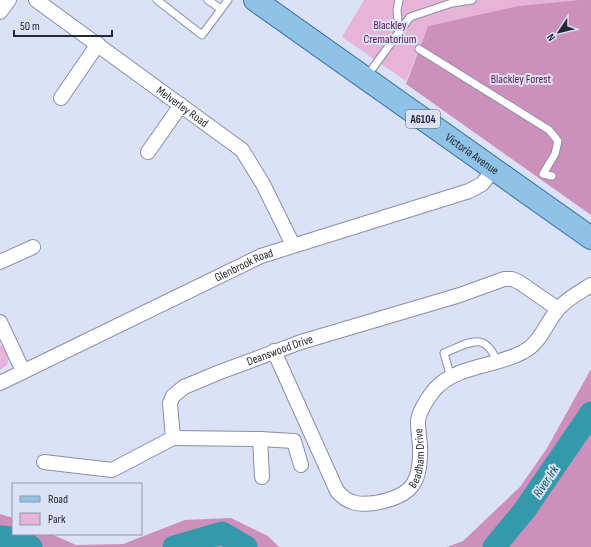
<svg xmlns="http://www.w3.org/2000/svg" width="591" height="547" font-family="'Sofia Sans Condensed',sans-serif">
  <rect width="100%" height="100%" fill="#dbe1f7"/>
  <path fill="#e8b3d9" d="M364,0H579L518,6L428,26L406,81L342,37Z
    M3,343L10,355L7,365L0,370V347Z"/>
  <path fill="#cd90bc" d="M579,0H591V215L406,84L428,26L518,6Z
    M591,369V547H447L463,541L520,487L547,448Z
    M0,514L13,518V534H51L76,545L123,544L185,520L231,518L268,536L279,547H0Z"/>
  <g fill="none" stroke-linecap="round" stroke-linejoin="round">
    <path stroke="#3499ab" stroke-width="23" d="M0,537L15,538L31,547
      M174,547L222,533L246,547
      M494,547L524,511L591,413"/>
    <defs>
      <path id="lane" d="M157,0L202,35L228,0
        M208,0L221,9
        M399,0L397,10L399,32
        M419,49L549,130L558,141L555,154L543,174L552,176
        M367,76L410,17L452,3L472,0
        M451,378L444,353C469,343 485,330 497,362"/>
      <g id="street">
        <path id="s1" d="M36,0L242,150L263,184L293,245"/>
        <path d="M0,12L9,0"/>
        <path d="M61,98L98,44"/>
        <path d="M148,152L181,105"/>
        <path d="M0,262L33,247"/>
        <path d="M0,322L23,371"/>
        <path id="s2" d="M274,351L337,491C348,504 359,505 375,503C413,496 421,483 420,445C419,437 418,429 418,421C419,411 429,396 435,389C457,365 496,367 523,352C542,342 546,322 559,308C568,298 580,292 591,285"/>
        <path id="s3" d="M0,383L261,256L469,191L482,184L494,169"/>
        <path d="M173,438L260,439L262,477"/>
        <path d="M260,439L294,441L301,465"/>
        <path id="s4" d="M44,462L112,470L173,438L170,403L173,396L184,387L220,372L301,342L460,295L504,279H512L519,282L558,309"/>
      </g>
      <g id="primary">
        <path id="s5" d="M255,0L591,238"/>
      </g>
    </defs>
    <use href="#lane" stroke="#898fa3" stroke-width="9"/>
    <use href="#street" stroke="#898fa3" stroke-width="16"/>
    <use href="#primary" stroke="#3a729d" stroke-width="24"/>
    <use href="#lane" stroke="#fff" stroke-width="7"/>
    <use href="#street" stroke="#fff" stroke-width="14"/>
    <use href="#primary" stroke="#8fc2e7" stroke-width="22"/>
  </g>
  <g text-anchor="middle" stroke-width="4" stroke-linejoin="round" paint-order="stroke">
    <rect fill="#dbe1f7" stroke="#5c606c" stroke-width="1" x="406" y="110" width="34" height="18" rx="3"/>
    <g font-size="11" font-weight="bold" fill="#262831">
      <text x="423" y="123">A6104</text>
    </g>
    <g font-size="12" fill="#5f1751" stroke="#dbe1f7">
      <text x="390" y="29">Blackley<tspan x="390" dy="14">Crematorium</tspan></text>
      <text x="521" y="83">Blackley Forest</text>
    </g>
    <g font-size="12" fill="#262831" stroke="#dbe1f7">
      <text dy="4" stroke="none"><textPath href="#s1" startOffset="181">Melverley Road</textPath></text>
      <text dy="4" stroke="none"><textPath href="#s5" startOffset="266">Victoria Avenue</textPath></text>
      <text dy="4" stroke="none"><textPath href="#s3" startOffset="271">Glenbrook Road</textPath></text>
      <text dy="4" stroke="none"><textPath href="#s4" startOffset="297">Deanswood Drive</textPath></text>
      <text dy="4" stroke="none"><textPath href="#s2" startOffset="266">Beadham Drive</textPath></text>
    </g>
    <g font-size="13" font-style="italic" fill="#005966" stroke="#dbe1f7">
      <text transform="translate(545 481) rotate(-56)" y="5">River Irk</text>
    </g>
  </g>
  <rect x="12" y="483" width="130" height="52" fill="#dbe1f7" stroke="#9397a8"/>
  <rect x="20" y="496" width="20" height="6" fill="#8fc2e7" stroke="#9397a8"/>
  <text x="48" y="503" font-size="12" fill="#262831">Road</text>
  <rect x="20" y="513" width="20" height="12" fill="#e8b3d9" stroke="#9397a8"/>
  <text x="48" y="523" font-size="12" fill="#262831">Park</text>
  <g transform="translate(559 32) rotate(235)" stroke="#dbe1f7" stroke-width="3" paint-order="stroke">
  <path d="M0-3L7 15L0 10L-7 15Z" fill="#262831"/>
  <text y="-6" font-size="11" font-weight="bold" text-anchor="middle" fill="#262831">N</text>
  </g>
  <path d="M14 30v6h98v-6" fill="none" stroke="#262831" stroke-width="2"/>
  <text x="20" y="30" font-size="12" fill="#262831" stroke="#dbe1f7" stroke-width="3" paint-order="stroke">50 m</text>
</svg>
